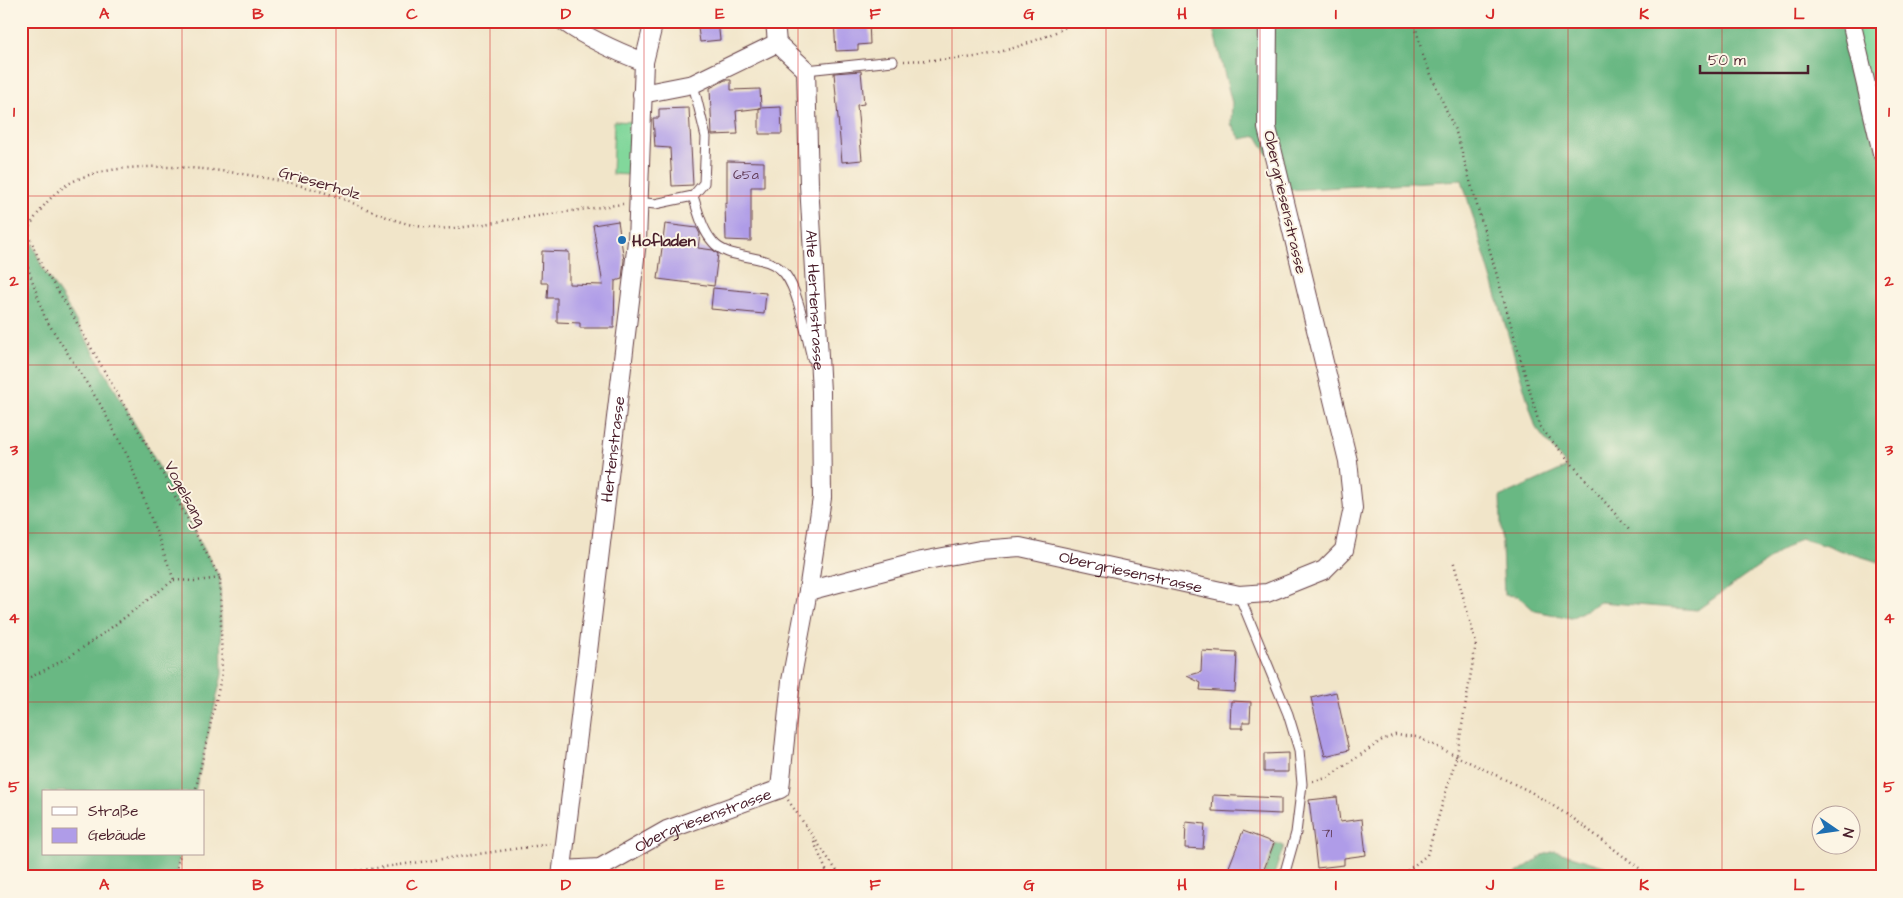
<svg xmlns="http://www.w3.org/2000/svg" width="1903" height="898" font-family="'Architects Daughter',sans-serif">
  <rect width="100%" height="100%" fill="#fcf5e5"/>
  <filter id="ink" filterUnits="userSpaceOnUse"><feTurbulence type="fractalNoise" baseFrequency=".02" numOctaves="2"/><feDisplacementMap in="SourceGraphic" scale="10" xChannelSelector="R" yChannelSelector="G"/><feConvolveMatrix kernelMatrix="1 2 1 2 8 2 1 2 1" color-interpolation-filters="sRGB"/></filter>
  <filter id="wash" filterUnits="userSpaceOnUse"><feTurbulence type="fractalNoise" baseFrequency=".0096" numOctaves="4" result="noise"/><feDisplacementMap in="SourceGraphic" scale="20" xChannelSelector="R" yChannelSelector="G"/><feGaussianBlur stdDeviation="1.12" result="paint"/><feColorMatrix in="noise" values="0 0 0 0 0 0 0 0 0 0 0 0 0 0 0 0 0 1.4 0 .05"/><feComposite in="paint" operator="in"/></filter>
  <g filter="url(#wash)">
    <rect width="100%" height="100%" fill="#f1e5c9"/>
    <path fill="#82d79b" stroke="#667b63" d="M1853,21H1882V101L1869,105Z
      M614,121L634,122L632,175L612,174Z"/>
    <path fill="#69b883" stroke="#5a6c57" d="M1211,21H1845L1882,165V563L1800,538L1697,610L1600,602L1571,618L1535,611L1518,596L1504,595L1500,497L1567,467L1536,428L1462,180L1289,190L1257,136L1241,139L1231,124L1232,103Z
      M27,230L42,267L65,302L149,449L220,578L222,674L195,792H44V854H180L175,877H21V239Z
      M1276,843L1284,846L1273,877H1263Z
      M1555,851L1639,877H1511L1543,855Z"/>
    <g id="blocks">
      <path fill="#af9ce8" d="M697,21H718L720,40L700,42Z
        M834,21H869L870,44L858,45V50L836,51Z
        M861,71L864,104L857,105L862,160L842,162L834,73Z
        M725,80H731V90L760,89L761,108L736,111L738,134L712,135L710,88Z
        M781,107L782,134H759V108Z
        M689,108L693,185L672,186L670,148L655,147L653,118H659V109Z
        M727,161L764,162V187H751V241L726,240L725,203L727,204Z
        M618,221L624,260L622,279L615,281L614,328H580V323L557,322V298H547L548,283H541L542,251L569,252V284L603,285L593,225Z
        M665,224L697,228L700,234L698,248L713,250L718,254L714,286L658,279Z
        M713,288L766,293L764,314L711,309Z
        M1202,651L1237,653L1235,692L1200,690L1201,683L1187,676L1201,672Z
        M1336,692L1349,750L1325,756L1311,698Z
        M1231,701L1251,702L1250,722H1243V728H1230Z
        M1288,753V772H1264V754Z
        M1213,795L1281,798V814L1212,811Z
        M1337,797L1340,822L1362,819L1366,855L1344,858V865L1317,868L1309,800Z
        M1186,822L1205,824L1203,849L1185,848Z
        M1243,831L1274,843L1261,877H1225Z"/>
    </g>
  </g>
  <g filter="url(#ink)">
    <use href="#blocks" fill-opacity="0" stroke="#633d43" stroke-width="1"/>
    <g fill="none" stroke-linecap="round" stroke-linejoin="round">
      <defs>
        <path id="service" d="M806,70L893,61
          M693,196C698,211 702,230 713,242C729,262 767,251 785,274C799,292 806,335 812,358
          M637,202L655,204L693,196L704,183L706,137L693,84
          M1239,595L1288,714L1299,750L1302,784L1296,833L1285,872"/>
        <g id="minor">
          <path d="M563,21C588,39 616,51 644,62"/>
          <path id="s1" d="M775,21L777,43L806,70L809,184L821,391L822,498L808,591"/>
          <path d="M1851,21L1882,153"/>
          <path d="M642,94L693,84L777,43"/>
          <path id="s2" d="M562,870L600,868L667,830L780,789L791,681L808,591L922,561L980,550L1020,547L1239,595L1267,593L1324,570L1344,550L1353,508L1348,461L1267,128L1268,21"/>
          <path id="s3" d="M561,877L632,284L637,241L644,62L654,21"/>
        </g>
      </defs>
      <use href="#service" stroke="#633d43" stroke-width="11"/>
      <use href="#minor" stroke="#633d43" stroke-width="20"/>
      <path stroke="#633d43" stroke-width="2.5" stroke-dasharray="1 4" stroke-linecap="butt" d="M1414,21L1423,56L1457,135L1540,427L1630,531
        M904,61C925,60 946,60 966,58C1000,55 1048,38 1077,21
        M27,230L42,267L65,302L149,449L220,578L222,674L195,792
        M21,239C35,218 48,195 70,183C127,151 265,173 326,193C361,204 396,226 433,228C457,230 483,224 508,220C546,215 585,209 623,204
        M174,580L196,581L220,578
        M21,681C78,658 125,616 174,580L128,457L100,404L45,318L24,256L27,231
        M1313,781L1327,778L1382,740L1395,735L1417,737L1531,792L1574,819L1651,877
        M788,800L841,877
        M814,842L829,877
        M175,877L180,854
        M312,877L550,844
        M1394,877L1407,871L1427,855L1457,755L1476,643L1453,560"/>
      <use href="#service" stroke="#fff" stroke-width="9"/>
      <use href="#minor" stroke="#fff" stroke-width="18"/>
    </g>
  </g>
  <path fill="none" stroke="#d62828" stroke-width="1" stroke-opacity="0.55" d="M182,21V792M336,21V877M490,21V877M644,21V877M798,21V877M952,21V877M1106,21V877M1260,21V877M1414,21V877M1568,21V877M1722,21V877M21,196H1882M21,365H1882M21,533H1882M21,702H1882M182,854V877"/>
  <circle fill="#1f6fb2" stroke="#fcf5e5" stroke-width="2" cx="622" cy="240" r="5"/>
  <g text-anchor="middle" stroke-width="4" stroke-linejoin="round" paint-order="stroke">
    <g font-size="14" fill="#633e5a">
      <text x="746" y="179">65a</text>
      <text x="1327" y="837">71</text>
    </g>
    <g font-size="16" fill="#4a1f2b" stroke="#fcf5e5">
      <text transform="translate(320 182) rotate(16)" y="6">Grieserholz</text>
      <text transform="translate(1286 202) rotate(77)" y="6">Obergriesenstrasse</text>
      <text dy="6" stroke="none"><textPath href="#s1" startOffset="292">Alte Hertenstrasse</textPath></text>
      <text dy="6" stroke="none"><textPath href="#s3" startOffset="431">Hertenstrasse</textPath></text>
      <text transform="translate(186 493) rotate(62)" y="6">Vogelsang</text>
      <text dy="6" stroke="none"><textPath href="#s2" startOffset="766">Obergriesenstrasse</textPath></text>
      <text dy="6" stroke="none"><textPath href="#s2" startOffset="152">Obergriesenstrasse</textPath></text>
    </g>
    <g font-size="16" font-weight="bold" fill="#4a1f2b" stroke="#fcf5e5" text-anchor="start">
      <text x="632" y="246">Hofladen</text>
    </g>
  </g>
  <rect width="1903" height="898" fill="none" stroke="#fcf5e5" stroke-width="55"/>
  <rect x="42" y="790" width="162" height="65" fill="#fcf5e5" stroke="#b59f9b"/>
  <rect x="52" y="807" width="25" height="8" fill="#ffffff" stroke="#b59f9b"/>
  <text x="88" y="816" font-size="15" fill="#4a1f2b">Straße</text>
  <rect x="52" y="828" width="25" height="15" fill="#af9ce8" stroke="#b59f9b"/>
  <text x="88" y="840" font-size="15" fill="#4a1f2b">Gebäude</text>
  <g transform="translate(1836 830) rotate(103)"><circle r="24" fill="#fcf5e5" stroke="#b59f9b"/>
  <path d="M0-4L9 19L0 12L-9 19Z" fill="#1f6fb2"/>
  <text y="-8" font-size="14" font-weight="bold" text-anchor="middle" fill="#4a1f2b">N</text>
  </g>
  <path d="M1700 65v8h108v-8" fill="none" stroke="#4a1f2b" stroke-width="2.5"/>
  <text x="1708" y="65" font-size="15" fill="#4a1f2b" stroke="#fcf5e5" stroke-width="4" paint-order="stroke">50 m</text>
  <rect x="28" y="28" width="1848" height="842" fill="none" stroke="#d62828" stroke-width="2"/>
  <g font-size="16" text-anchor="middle" font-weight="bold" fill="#d62828">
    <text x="104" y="19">A</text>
    <text x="258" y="19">B</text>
    <text x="412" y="19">C</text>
    <text x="566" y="19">D</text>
    <text x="720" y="19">E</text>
    <text x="875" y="19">F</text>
    <text x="1029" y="19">G</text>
    <text x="1182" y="19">H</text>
    <text x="1336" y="19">I</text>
    <text x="1490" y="19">J</text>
    <text x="1644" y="19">K</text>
    <text x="1799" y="19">L</text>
    <text x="14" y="117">1</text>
    <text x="1889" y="117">1</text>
    <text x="14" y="286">2</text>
    <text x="1889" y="286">2</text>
    <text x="14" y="455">3</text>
    <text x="1889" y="455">3</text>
    <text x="14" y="623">4</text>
    <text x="1889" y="623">4</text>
    <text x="14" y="792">5</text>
    <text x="1889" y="792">5</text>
    <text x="104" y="890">A</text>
    <text x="258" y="890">B</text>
    <text x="412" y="890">C</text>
    <text x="566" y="890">D</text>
    <text x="720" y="890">E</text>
    <text x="875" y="890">F</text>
    <text x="1029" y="890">G</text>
    <text x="1182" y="890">H</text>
    <text x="1336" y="890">I</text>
    <text x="1490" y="890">J</text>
    <text x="1644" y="890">K</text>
    <text x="1799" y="890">L</text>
  </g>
</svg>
